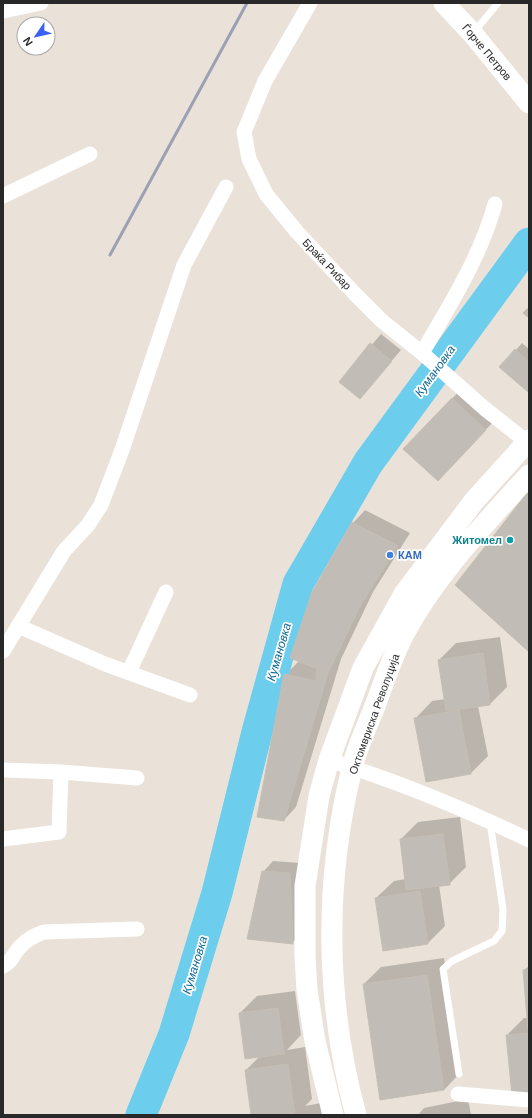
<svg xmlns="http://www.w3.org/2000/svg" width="532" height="1118" font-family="Helvetica,sans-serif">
  <rect width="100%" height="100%" fill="#eae2d9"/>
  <path fill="#0003" d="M381,334L401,350L360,398L340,382Z
    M522,343L529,349L528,390L516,350Z
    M462,388L495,420L448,470L405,449Z
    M365,510L410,533L373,592L341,659L296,807L284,820L285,675L299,661L353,523Z
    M500,637L507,687L490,704L478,706L488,756L470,774L415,719L432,701L445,699L439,660L456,643Z
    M460,817L466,867L449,884L439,885L445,926L428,943L376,898L394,881L406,879L401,839L418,822Z
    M273,861L300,863L302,933L292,943L263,872Z
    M444,958L461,1072L444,1090L364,984L381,967Z
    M529,966V1093L507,1035L524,1018H528L524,970Z
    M295,991L301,1035L287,1050L305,1047L312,1099L305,1106L321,1103L323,1115H252L246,1070L260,1056L240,1013L257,996Z
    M468,1099L471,1115H418L424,1108Z"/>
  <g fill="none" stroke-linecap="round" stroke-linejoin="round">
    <path stroke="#6ccdec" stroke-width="31" d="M141,1115L174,1034L217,893L257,732L298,584L368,463L529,243"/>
  </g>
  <path fill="#c2bcb6" stroke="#c5beb3" d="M529,307V318L523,313Z
    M370,343L392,361L360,399L339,382Z
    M515,349L529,362L528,392L499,367Z
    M452,398L486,430L438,481L403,449Z
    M527,493L529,494V652L455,585Z
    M352,522L398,546L360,606L328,673L290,658L312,592Z
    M483,653L490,705L446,711L438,660Z
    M317,668L328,673L284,821L257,817L284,674L316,681Z
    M459,710L471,774L426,782L414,718Z
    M443,834L450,885L406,890L400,839Z
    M262,871L290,873L293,944L247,939Z
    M420,891L428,944L383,951L375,898Z
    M523,970H529V1031H528Z
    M427,975L444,1090L380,1100L363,984Z
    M278,1008L284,1054L245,1059L239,1013Z
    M529,1033V1094L512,1095L506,1035Z
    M288,1064L295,1115H251L245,1070Z"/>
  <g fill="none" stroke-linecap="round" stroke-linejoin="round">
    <path stroke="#fff" stroke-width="7" d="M474,32L498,3
      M459,1074L443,969L452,961L494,941L502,931L503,909L490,822"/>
    <path stroke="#fff" stroke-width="15" d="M310,3L265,81L244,132L249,159L266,194L297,232L355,294L382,321L422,353L484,408L527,442
      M3,11L41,3
      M3,196L90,154
      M422,353C450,305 480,258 495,204
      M18,626L105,664L190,695
      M3,651L64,551L88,525L101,505L122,450L184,265L226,187
      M129,672L166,592
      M329,760C397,781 465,809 529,840
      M3,770L61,772L137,778
      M3,839L59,832L61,772
      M3,966C11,963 14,953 20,947C27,939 34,936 44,932L137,929
      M458,1094L529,1100"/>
    <path stroke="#fff" stroke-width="21" d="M444,3L473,34L529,103
      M333,1115L315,1041L307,990L305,956V886L319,796L329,760L363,668L404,594L474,501L529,440
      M356,1115C325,1002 324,882 352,768C357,747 367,726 375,706C384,682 392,657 404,634C436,574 484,525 529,475"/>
    <path stroke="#9ca0b2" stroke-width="3" d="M110,255L247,3"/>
  </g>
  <circle fill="#0f9aa8" stroke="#fff" stroke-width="1.5" cx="510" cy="540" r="4"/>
  <circle fill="#3f7fe0" stroke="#fff" stroke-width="1.5" cx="390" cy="555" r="4"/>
  <g text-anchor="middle" stroke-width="3.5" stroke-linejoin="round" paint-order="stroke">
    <g font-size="11" fill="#282828" stroke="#fff">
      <text transform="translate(487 52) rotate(50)" y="4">Ѓорче Петров</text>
      <text transform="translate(327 264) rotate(47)" y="4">Браќа Рибар</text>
      <text transform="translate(374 714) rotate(-70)" y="4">Октомвриска Револуција</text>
    </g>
    <g font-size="11" font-weight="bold" fill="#0d838f" stroke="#fff" text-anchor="end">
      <text x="502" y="544">Житомел</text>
    </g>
    <g font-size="11" font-weight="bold" fill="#366cbe" stroke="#fff" text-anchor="start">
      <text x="398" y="559">КАМ</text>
    </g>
    <g font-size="12" font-style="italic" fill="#0f6994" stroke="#fff">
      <text transform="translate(435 371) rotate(-54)" y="4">Кумановка</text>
      <text transform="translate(279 652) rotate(-74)" y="4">Кумановка</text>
      <text transform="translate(195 965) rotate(-73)" y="4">Кумановка</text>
    </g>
  </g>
  <rect width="532" height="1118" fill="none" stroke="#282828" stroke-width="8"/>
  <g transform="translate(36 36) rotate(236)"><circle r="19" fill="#ffffff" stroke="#a9a9a9"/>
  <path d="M0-3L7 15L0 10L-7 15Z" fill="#3a61f6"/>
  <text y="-6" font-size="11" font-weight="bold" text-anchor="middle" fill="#282828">N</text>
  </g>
</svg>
